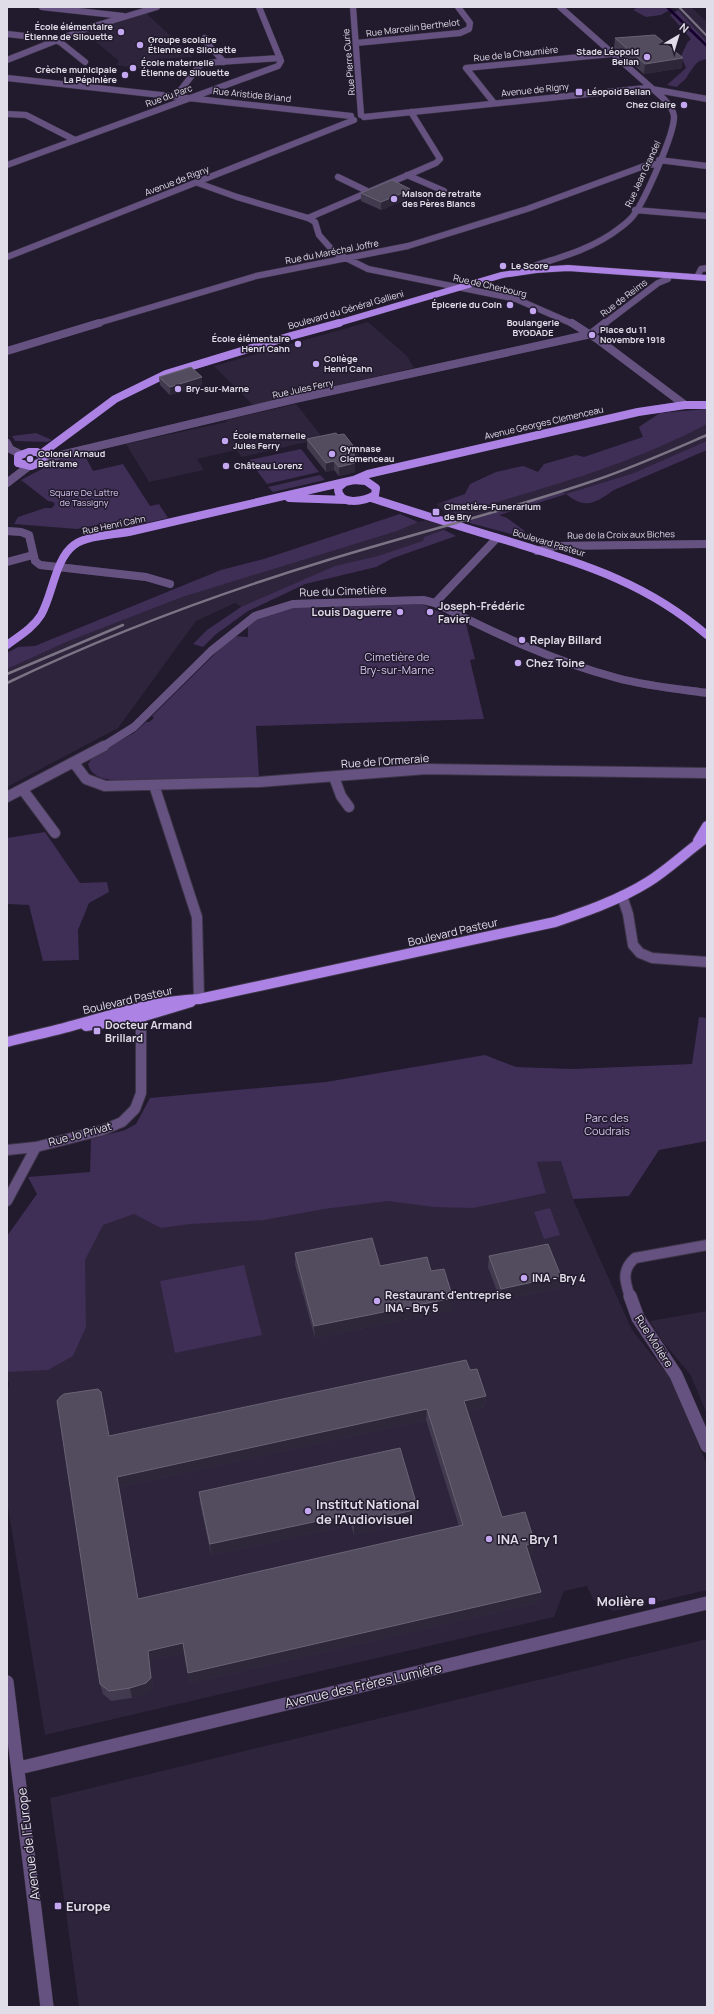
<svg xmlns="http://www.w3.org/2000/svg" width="714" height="2014" font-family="Manrope,sans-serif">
  <rect width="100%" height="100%" fill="#221a2d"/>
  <path fill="#2e243c" d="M668,7H691L707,22V42L678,10Z
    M146,13L193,57L157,59L148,70L116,65L119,61L85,33Z
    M368,322L407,356L414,368L272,400V402L254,406L214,366Z
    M296,404L323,438L242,457L236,450L197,459L204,470L149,482L126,444L226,422L227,420Z
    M707,409V446L634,473L493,517L485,526L466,522L444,530L456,536L391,559L376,567L305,584L248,611L235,603L196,621L118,728L7,787V654L18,647L35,646L221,570L264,559L400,514L418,522L447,515L436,504L465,494L470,484L496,472L523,466L538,472L544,464L576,455L584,457L643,437L639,427L660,413Z
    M562,1161L573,1199L632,1330L667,1374L674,1386L707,1465V1590L657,1602L655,1597L645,1600L646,1604L614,1611L605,1607L603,1609L593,1599L587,1586L564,1591L554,1617L45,1735L7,1501V1399L9,1382H7V1274L41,1221L265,1167Z
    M707,1311V1414L690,1374L663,1342L650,1321Z
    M707,1639V2007H79L50,1798Z"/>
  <path fill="#3f2e56" d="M638,7H666L671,9L661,15L646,17L633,10Z
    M678,10L707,42V59C695,61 695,66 688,75C686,80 680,83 677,87L667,85L686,68L681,56L687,43L691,39L670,15Z
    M707,409V424C628,466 541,489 456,514L443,502L465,494L470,484L496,472L523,466L538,472L544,464L576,455L584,457L643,437L639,427L660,413Z
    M36,433L52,440L48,442L15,441L12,436Z
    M707,441V450L614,490C596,503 585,510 566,494L499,515L507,518L525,531L518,536L466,522L561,492L566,494L634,473Z
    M301,449L319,472L267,484L249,460Z
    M83,452L93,471L123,464L150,506L159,504L168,518L133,526L107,529L101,524L77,529L14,524L18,517L45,508H52L55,504L53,502L48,501L21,480L55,462Z
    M320,475L325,480L273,492L268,487Z
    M400,514L418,522L397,531L182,597L66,642L7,669V653L18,647L35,646L221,570L264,559Z
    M444,530L456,536L393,558L376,567L305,584L248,611L215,635L203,647L193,644L207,630L241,607L335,566L378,556L423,541L424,537Z
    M307,603L330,618L333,617L332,607L422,604L466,624L475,659L470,660L484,719L256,726L259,778L113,780C102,779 91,776 88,764L95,754L134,733L146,722H149L154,718L152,716L233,636L248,637V624L260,615Z
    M45,832L80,883L107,882L109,892L89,903L78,930L79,960L43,961L29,905L7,904V838Z
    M699,1017L707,1018V1141L659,1150L629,1196L573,1199L561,1161L537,1162L546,1193L473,1208L434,1207L388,1201L324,1209L264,1220L190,1224L161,1228L134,1214L103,1225L85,1260L86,1327L73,1356L48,1370L7,1372V1236L37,1194L28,1177L90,1172L91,1139L125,1130L136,1124L150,1098L326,1082L485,1055L516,1067L573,1069L692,1064Z
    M550,1208L560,1235L544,1239L534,1212Z
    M244,1265L262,1335L175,1353L160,1281Z"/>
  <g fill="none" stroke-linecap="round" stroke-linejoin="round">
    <path stroke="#15002b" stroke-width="2.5" d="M667,7L707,46"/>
    <defs>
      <path id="minor-far3" d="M42,7L123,16
        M353,7L361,115
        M7,34L52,39L60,42L85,62
        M205,38L206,42L224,62
        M356,43L460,33L469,29L470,23L458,7
        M7,60L88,28L157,7
        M7,78L351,116
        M176,96L200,65L204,63L280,58
        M494,103L466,68L611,54
        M7,114L26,115L75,140
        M364,117L646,88L707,99
        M659,160L707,166
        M7,165L278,66L281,61L259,7
        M407,175L444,191
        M338,177L367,191
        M198,183L237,197L308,218L315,222L319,235L334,252L368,269L516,299L573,324
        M635,210L707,216
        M308,218L436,163L440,159L411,112
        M7,257L354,120
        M536,270V265C566,256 596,247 621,227C625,224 630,220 633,216C644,202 675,133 674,116C673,109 668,103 663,98L560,7
        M697,277L701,269L707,268
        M95,324L256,276L408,246L527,209L647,165L657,164
        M604,324L658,283L668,279V276"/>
      <path id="minor-far2" d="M572,323L600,341L685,405
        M7,351L99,323
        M7,443L10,449L20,454
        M44,459L295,399L591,334L605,323
        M7,483L29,466
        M7,531L21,532L29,535L35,561L40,565L146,577L170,584
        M537,551L556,546L707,544
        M7,562L33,555
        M435,603L497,538
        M102,747L134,727L211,651L255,616L293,604L423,600L435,603C494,633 553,661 617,678C647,686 677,689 707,693"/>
      <path id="minor-far1" d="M74,763L86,779L105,786L259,782L426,769L707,773
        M334,777L341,796L349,807
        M154,785L197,917L199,999
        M23,790L55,833
        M7,797L104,746
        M622,896L628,914L633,945L640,953L652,958L707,962
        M7,1150L36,1147L103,1130L122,1122L135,1109L141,1093V1017L139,1010
        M7,1201L36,1147
        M630,1297C625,1282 621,1270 635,1258L707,1245"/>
      <path id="minor" d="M630,1296L638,1318L676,1375L707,1446
        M7,1682L47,2007
        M19,1768L707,1603"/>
      <path id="major-far2" d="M335,324L502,275L536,270L568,268L707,278"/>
      <path id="major-far1" d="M29,452H37L44,457L43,461L31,466L18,463V456Z
        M41,454L115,399L166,374L291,336L339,323
        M354,480L368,474L638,412L685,405H707
        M354,480L366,481L376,488L375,495C365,501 338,507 338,488L345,482Z
        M289,498L347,500
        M371,498C415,512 460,527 505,540C582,564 644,581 707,635
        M7,645C19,636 33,628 41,615C53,594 55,559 74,545C87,535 116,535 133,531C203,515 274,498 345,482"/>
      <path id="major" d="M698,841L707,826
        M86,1026L141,1017L191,1002
        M7,1042C26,1037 45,1033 64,1028C109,1016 152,1001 199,999L555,922C587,911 619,900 648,882C669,869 687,851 707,837"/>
    </defs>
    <use href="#minor-far3" stroke="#3d3547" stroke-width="7"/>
    <use href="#minor-far2" stroke="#3d3547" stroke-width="8"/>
    <use href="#minor-far1" stroke="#3d3547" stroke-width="12"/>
    <use href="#minor" stroke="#3d3547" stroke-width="14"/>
    <use href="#major-far2" stroke="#3d3547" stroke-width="7"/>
    <use href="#major-far1" stroke="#3d3547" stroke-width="8"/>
    <use href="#major" stroke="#3d3547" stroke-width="12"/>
    <use href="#minor-far3" stroke="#655281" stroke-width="6"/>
    <use href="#minor-far2" stroke="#655281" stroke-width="8"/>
    <use href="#minor-far1" stroke="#655281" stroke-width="10"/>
    <use href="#minor" stroke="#655281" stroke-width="13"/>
    <use href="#major-far2" stroke="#ac83e5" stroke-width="6"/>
    <use href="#major-far1" stroke="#ac83e5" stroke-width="8"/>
    <use href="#major" stroke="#ac83e5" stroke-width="10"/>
    <path stroke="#7b7484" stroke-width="2" d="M679,7L707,36"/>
    <path stroke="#7b7484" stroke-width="2.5" d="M7,674L123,625
      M7,683C113,632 216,594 328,560C417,533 508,510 596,480C634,467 670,451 707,435"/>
  </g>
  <path fill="#423b4f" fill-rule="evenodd" d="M615,38L682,68L644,74L614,48Z
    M361,193L410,197L407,198V199L381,210L361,201Z
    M159,377H202V386L170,395L160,385Z
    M307,439L358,461H355V472L339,476L334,470L326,472L307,448Z
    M295,1253L380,1266L431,1271L453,1310L315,1338L295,1265Z
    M489,1256L561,1276L559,1288L500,1300L488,1267Z
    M470,1370L486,1396L485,1407L467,1411L502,1517L534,1553L529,1554L541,1592L540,1602L190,1683L184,1653L149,1660L153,1688L147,1693L132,1698L111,1701L103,1694L100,1684L109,1436ZM426,1420L459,1526L138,1599L119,1487Z
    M199,1492L417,1520L354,1535L351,1525L211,1555L200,1503Z"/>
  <path fill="#2e273a" d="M683,58L682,68L644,74L645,64Z
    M410,189V197L407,198V199L381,210V202Z
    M202,377V386L170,395V387Z
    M358,452V461H355V472L339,476V467L353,453Z
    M334,461V470L326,472V463Z
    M561,1276L559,1288L500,1300L501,1289Z
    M453,1298V1310L315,1338L314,1326Z
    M486,1396L485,1407L463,1412L464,1401Z
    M427,1409L426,1420L119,1487L117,1477Z
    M418,1509L417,1520L354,1535V1524Z
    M351,1514V1525L211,1555L210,1544Z
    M535,1543L534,1553L525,1555L526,1545Z
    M541,1592L540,1602L190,1683L188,1673Z
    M183,1643L184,1653L149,1660L153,1688L147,1693L132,1698L130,1688L148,1651Z"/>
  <path fill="#534c5f" stroke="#696374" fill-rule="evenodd" d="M655,35L683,58L645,64L615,38Z
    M392,180L410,189L406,191H407L381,202L361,193Z
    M191,367L202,377L170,387L159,377Z
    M336,433L338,435L344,434L358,452L353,453L355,456L350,457L355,463L339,467L334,461L326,463L307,439Z
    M372,1238L380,1266L427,1257L431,1271L444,1269L453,1298L314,1326L295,1253Z
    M548,1244L561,1276L501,1289L489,1256Z
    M466,1360L470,1370L477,1369L486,1396L464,1401L502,1517L525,1512L535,1543L526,1545L541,1592L188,1673L183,1643L148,1651L151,1678L146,1683L130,1688L109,1691L100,1684L57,1401L60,1397L64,1394L98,1389L101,1392L109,1436ZM427,1409L463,1525L138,1599L117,1477Z
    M400,1448L418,1509L354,1524L351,1514L210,1544L199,1492Z"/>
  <g fill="#c4a7f1" stroke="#221a2d" stroke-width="1.5">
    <circle cx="121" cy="32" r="4"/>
    <circle cx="140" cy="45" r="4"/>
    <circle cx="647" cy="57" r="4"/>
    <circle cx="133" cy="68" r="4"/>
    <circle cx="125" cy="75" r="4"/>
    <rect x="575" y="88" width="8" height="8" rx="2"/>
    <circle cx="684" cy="105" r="4"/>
    <circle cx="394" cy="199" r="4"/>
    <circle cx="503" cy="266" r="4"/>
    <circle cx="510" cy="305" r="4"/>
    <circle cx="533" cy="311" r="4"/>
    <circle cx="592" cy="335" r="4"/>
    <circle cx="298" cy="344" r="4"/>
    <circle cx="316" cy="364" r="4"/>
    <circle cx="178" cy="389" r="4"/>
    <circle cx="225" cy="441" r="4"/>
    <circle cx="332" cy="454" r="4"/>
    <circle cx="30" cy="459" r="4"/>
    <circle cx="226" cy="466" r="4"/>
    <rect x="432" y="508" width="8" height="8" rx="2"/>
    <circle cx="400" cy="612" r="4"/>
    <circle cx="430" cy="612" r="4"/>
    <circle cx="522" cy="640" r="4"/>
    <circle cx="518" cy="663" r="4"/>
    <rect x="93" y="1027" width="8" height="8" rx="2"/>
    <circle cx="524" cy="1278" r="4"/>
    <circle cx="377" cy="1301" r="4"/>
    <circle cx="308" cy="1511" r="4"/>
    <circle cx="489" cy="1539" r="4"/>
    <rect x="648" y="1597" width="8" height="8" rx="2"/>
    <rect x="54" y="1902" width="8" height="8" rx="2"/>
  </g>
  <g text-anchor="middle" stroke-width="3" stroke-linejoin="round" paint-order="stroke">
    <g font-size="9" font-weight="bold" fill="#e0dce8" stroke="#221a2d" text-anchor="start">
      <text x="113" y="30" text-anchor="end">École élémentaire<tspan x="113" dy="10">Étienne de Silouette</tspan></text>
      <text x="148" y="43">Groupe scolaire<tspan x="148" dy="10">Étienne de Silouette</tspan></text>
      <text x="639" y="55" text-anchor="end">Stade Léopold<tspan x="639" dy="10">Bellan</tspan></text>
      <text x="141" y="66">École maternelle<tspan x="141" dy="10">Étienne de Silouette</tspan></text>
      <text x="117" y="73" text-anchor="end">Crèche municipale<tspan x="117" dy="10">La Pépinière</tspan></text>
      <text x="587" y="95">Léopold Bellan</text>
      <text x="676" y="108" text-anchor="end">Chez Claire</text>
      <text x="402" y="197">Maison de retraite<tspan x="402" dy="10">des Pères Blancs</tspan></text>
      <text x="511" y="269">Le Score</text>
      <text x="502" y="308" text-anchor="end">Épicerie du Coin</text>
      <text x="533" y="326" text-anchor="middle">Boulangerie<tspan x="533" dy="10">BYGDADE</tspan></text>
      <text x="600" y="333">Place du 11<tspan x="600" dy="10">Novembre 1918</tspan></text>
      <text x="290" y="342" text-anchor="end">École élémentaire<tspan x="290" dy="10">Henri Cahn</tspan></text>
      <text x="324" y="362">Collège<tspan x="324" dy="10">Henri Cahn</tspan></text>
      <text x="186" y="392">Bry-sur-Marne</text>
      <text x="233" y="439">École maternelle<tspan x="233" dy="10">Jules Ferry</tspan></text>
      <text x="340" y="452">Gymnase<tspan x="340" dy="10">Clemenceau</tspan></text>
      <text x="38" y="457">Colonel Arnaud<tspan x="38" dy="10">Beltrame</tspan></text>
      <text x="234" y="469">Château Lorenz</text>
      <text x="444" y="510">Cimetière-Funerarium<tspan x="444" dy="10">de Bry</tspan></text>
    </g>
    <g font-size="9" fill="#e0dce8" stroke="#221a2d">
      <text transform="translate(413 28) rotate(-7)" y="3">Rue Marcelin Berthelot</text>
      <text transform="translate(516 54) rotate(-6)" y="3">Rue de la Chaumière</text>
      <text transform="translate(349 62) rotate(-95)" y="3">Rue Pierre Curie</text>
      <text transform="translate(535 90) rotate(-6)" y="3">Avenue de Rigny</text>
      <text transform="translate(252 95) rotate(6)" y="3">Rue Aristide Briand</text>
      <text transform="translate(169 96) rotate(-20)" y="3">Rue du Parc</text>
      <text transform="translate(643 174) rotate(-65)" y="3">Rue Jean Grandel</text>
      <text transform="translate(177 181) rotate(-21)" y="3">Avenue de Rigny</text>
      <text transform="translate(332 252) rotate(-11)" y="3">Rue du Maréchal Joffre</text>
      <text transform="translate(490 286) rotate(13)" y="3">Rue de Cherbourg</text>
      <text transform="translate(624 298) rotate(-37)" y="3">Rue de Reims</text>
      <text transform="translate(346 310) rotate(-16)" y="3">Boulevard du Général Gallieni</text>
      <text transform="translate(303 389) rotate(-12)" y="3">Rue Jules Ferry</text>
      <text transform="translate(544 423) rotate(-13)" y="3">Avenue Georges Clemenceau</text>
      <text transform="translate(114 525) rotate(-12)" y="3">Rue Henri Cahn</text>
      <text transform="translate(621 535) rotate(-1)" y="3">Rue de la Croix aux Biches</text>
      <text transform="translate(549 543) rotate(17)" y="3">Boulevard Pasteur</text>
    </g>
    <g font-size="9" fill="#d8c9f1" stroke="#221a2d">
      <text x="84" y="496">Square De Lattre<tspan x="84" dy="10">de Tassigny</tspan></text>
    </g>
    <g font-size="11" fill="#e0dce8" stroke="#221a2d">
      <text transform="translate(343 591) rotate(-2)" y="4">Rue du Cimetière</text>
      <text transform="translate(385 761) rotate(-4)" y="4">Rue de l'Ormeraie</text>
      <text transform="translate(453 932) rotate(-13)" y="4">Boulevard Pasteur</text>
      <text transform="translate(128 1000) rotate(-13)" y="4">Boulevard Pasteur</text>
      <text transform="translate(80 1134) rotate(-15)" y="4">Rue Jo Privat</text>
      <text transform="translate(654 1341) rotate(57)" y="4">Rue Molière</text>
    </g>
    <g font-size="11" font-weight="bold" fill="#e0dce8" stroke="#221a2d" text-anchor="start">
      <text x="438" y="610">Joseph-Frédéric<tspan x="438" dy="13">Favier</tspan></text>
      <text x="392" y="616" text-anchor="end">Louis Daguerre</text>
      <text x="530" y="644">Replay Billard</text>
      <text x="526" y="667">Chez Toine</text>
      <text x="105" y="1029">Docteur Armand<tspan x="105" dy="13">Brillard</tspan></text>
      <text x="532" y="1282">INA - Bry 4</text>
      <text x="385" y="1299">Restaurant d'entreprise<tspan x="385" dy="13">INA - Bry 5</tspan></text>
    </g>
    <g font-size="11" fill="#d8c9f1" stroke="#221a2d">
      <text x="397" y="661">Cimetière de<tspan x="397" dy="13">Bry-sur-Marne</tspan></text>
      <text x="607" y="1122">Parc des<tspan x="607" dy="13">Coudrais</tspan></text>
    </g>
    <g font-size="13" font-weight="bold" fill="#e0dce8" stroke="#221a2d" text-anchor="start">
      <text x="316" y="1509">Institut National<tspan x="316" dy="15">de l'Audiovisuel</tspan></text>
      <text x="497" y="1544">INA - Bry 1</text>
      <text x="644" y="1606" text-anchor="end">Molière</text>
      <text x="66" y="1911">Europe</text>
    </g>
    <g font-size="13" fill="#e0dce8" stroke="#221a2d">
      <text transform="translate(363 1685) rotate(-13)" y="5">Avenue des Frères Lumière</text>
      <text transform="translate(28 1844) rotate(-97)" y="5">Avenue de l'Europe</text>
    </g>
  </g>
  <rect width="714" height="2014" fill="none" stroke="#e0dce8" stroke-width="16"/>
  <g transform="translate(678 36) rotate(38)" stroke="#221a2d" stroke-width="3" paint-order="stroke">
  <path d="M0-3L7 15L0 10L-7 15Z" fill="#e0dce8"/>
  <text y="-6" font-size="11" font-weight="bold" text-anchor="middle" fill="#e0dce8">N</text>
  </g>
</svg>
